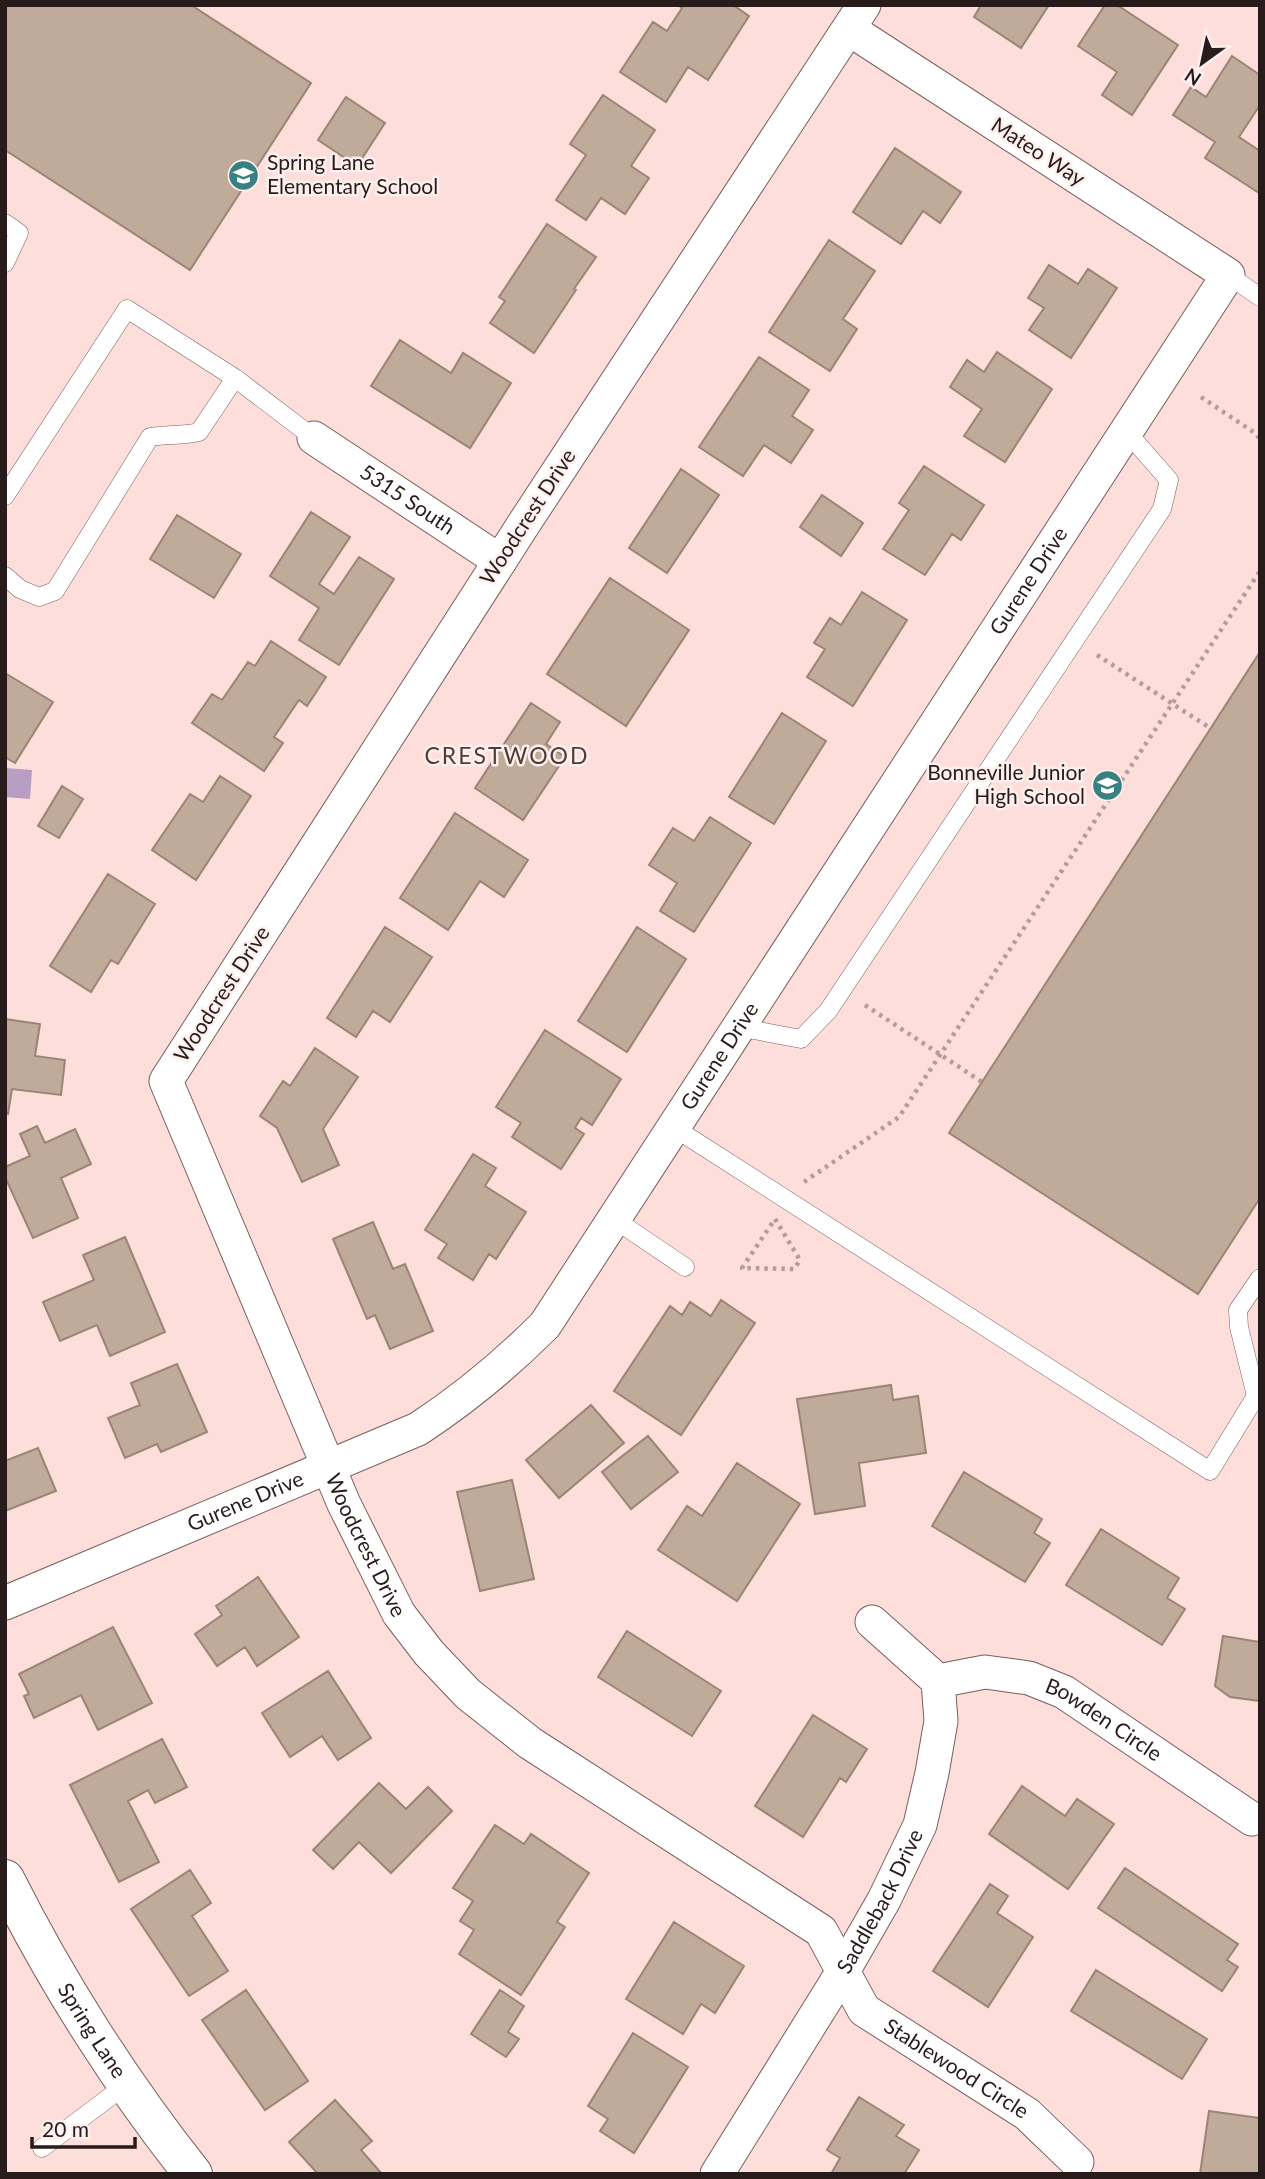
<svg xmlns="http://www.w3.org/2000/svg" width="1265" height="2179" font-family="Lato,sans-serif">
  <rect width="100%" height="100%" fill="#fededa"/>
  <path fill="#b99ec3" d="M5,768L32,770L30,799L5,797Z"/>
  <path fill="#c0aa99" stroke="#9a8574" stroke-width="2" d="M5,5H191L311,83L190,270L5,150Z
    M678,5H733L749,16L708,80L688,67L666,102L620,72L653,22L667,31L682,8Z
    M981,5H1049L1021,48L974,17Z
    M1105,5H1117L1178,45L1132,115L1102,95L1117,72L1078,46Z
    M1232,56L1260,75V105L1239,137L1260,151L1259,193L1205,158L1215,142L1173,115L1191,87L1206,97Z
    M603,95L655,130L631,166L649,178L625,214L601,198L586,220L556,200L586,155L570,144Z
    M346,97L385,123L357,166L318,140Z
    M895,148L961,192L940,223L923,211L901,244L853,212Z
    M547,224L596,257L574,289L576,290L534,353L490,323L505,301L499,297Z
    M829,240L875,271L843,319L857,329L830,371L769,332Z
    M1049,265L1078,284L1088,269L1117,288L1071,358L1029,330L1044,308L1028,298Z
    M400,340L451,373L463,353L511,383L470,448L371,386Z
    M997,352L1052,389L1005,462L964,436L982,409L950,387L967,360L984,372Z
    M759,357L809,390L792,416L813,430L791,463L764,445L743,476L699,447Z
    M924,466L984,505L961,540L952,534L925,575L883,549L909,510L899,503Z
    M681,469L719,495L667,573L629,548Z
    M822,495L863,523L841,556L800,527Z
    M311,512L350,537L319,584L334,594L359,557L394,579L339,665L299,640L319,608L270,576Z
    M177,515L241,554L214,598L150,559Z
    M610,578L689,630L626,726L547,674Z
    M862,592L907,620L853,706L807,677L825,649L814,643L830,618L841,625Z
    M271,641L326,677L307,706L299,700L274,737L283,743L264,771L192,723L212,694L222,700L248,662L255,666Z
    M1260,652V1198L1198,1294L949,1133Z
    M5,673L53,702L15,763L5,757Z
    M531,703L560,722L546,744L565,757L523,820L475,788Z
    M782,713L826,741L774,824L729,797Z
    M220,776L251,796L196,880L152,850L190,794L203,802Z
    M62,786L83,799L59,838L38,826Z
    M455,813L528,860L504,897L480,881L448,930L400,898Z
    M710,817L751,843L694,932L660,911L677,883L649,865L673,828L694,841Z
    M108,874L155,904L118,964L111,960L91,992L50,966Z
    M385,927L432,957L390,1022L373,1011L356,1037L327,1018Z
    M637,927L686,959L627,1052L578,1021Z
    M5,1019L40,1024L35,1056L65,1060L61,1095L12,1089L8,1114L5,1113Z
    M545,1030L621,1079L592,1125L581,1118L575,1128L584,1134L561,1169L512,1137L521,1123L496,1107Z
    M315,1048L358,1077L323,1129L339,1165L302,1182L277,1128L260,1116L283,1081L290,1086Z
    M37,1126L45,1143L75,1129L91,1164L61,1178L78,1218L33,1238L5,1177V1167L30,1156L20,1134Z
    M473,1154L496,1168L485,1186L526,1212L496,1259L489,1254L473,1280L438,1258L447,1244L425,1230Z
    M373,1222L393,1269L405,1264L433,1331L390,1349L375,1315L367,1319L333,1239Z
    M125,1237L165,1332L110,1356L97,1325L60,1341L43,1302L94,1280L83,1255Z
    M721,1300L755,1323L681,1435L614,1391L670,1306L682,1315L690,1302L711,1316Z
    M177,1364L207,1432L161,1452L157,1444L125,1458L108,1418L140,1405L131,1383Z
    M891,1385L893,1400L918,1396L926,1453L859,1463L865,1506L815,1514L797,1399Z
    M591,1405L624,1443L559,1498L526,1460Z
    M648,1436L678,1472L631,1509L602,1472Z
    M38,1448L56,1491L5,1511V1461Z
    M737,1463L800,1504L737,1601L658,1550L687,1506L702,1516Z
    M964,1472L1042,1519L1034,1533L1050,1543L1025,1582L932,1526Z
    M512,1480L534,1579L480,1591L457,1492Z
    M1101,1529L1179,1578L1167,1598L1185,1609L1162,1645L1066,1585Z
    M258,1577L299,1637L257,1666L245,1647L217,1666L195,1634L222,1615L216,1606Z
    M113,1627L152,1703L98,1730L81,1695L34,1718L24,1696L29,1694L19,1674Z
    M627,1631L721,1691L692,1736L598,1677Z
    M1223,1636L1260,1642V1701L1230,1697L1215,1686Z
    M328,1671L371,1738L338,1760L322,1736L290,1757L262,1713Z
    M813,1715L867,1749L846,1782L840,1778L803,1837L755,1806Z
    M162,1739L187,1787L155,1803L148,1790L128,1801L159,1862L119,1882L70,1785Z
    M379,1783L406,1809L428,1787L452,1811L391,1873L359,1842L333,1869L313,1850Z
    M1022,1786L1065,1816L1077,1799L1114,1824L1068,1889L989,1834Z
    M495,1825L524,1844L531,1834L589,1873L557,1922L565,1927L521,1995L459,1954L474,1930L460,1921L473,1901L453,1888Z
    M1125,1868L1238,1944L1227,1960L1238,1967L1222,1991L1098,1908Z
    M190,1870L211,1903L192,1916L228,1971L189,1996L131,1909Z
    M990,1884L1008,1896L997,1913L1033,1937L988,2007L933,1971Z
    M674,1922L744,1966L715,2013L701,2004L683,2034L626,1999Z
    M1096,1970L1207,2039L1182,2079L1071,2011Z
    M246,1990L308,2081L265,2110L202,2020Z
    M500,1990L524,2006L508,2032L519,2039L506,2057L471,2034Z
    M633,2033L688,2067L634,2153L600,2131L608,2119L588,2106Z
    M859,2097L904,2125L896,2136L919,2150L904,2174H831L840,2158L827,2150Z
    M335,2100L372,2141L361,2150L382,2174H318L289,2142Z
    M1209,2111L1260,2118V2174H1200Z"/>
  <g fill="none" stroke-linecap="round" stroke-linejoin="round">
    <defs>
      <path id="service" d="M5,223L19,233L5,263
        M1228,275L1260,297
        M5,496L127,309L235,378L314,438
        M5,576L20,589L39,597L55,591L150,437C167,434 183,436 199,432L235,378
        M738,1027L801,1039L828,1011L1162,509L1169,480L1126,431
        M673,1127L1210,1471L1256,1396L1239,1327L1238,1310L1260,1278
        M614,1219L685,1267
        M42,2148L127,2084"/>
      <g id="minor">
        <path id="s1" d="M864,5L523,525L166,1081L344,1504L399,1614L429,1653L468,1694L530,1743L821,1931L864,2010L1027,2114L1077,2162"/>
        <path id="s2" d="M314,438L500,561"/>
        <path id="s3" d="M5,1603L418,1429C464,1399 506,1364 545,1325L1228,275L849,29"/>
        <path id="s4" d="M938,1681L985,1672L1029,1678L1064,1692L1252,1819"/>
        <path id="s5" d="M717,2174L842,1973L884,1900L920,1825L932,1773L941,1721L938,1681L872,1622"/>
      </g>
      <g id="tertiary">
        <path id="s6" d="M5,1879C56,1981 122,2085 193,2174"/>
      </g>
    </defs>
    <use href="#service" stroke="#795e5b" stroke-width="19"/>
    <use href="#minor" stroke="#795e5b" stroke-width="35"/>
    <use href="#tertiary" stroke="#795e5b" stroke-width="40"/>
    <path stroke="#b59c99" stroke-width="4.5" stroke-dasharray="3.5 5" stroke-linecap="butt" d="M1201,397L1255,433L1260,439
      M1097,655L1210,728
      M865,1005L982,1082
      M804,1182L899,1117L1260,571
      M775,1219L800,1260L794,1269L742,1268Z"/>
    <use href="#service" stroke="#fff" stroke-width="18"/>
    <use href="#minor" stroke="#fff" stroke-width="33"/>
    <use href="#tertiary" stroke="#fff" stroke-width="38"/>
  </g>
  <defs>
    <symbol id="school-disc" viewBox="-11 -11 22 22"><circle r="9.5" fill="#388182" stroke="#fdf0ef"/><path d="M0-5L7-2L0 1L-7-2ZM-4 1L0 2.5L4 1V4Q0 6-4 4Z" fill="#fff"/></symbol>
  </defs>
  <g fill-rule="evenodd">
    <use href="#school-disc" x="226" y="158" width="35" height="35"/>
    <use href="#school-disc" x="1090" y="768" width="35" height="35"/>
  </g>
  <g text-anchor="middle" stroke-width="5" stroke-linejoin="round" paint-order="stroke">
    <g font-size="21" fill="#271c1b" stroke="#fdf0ef">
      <text transform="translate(1038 152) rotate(33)" y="7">Mateo Way</text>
      <text dy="7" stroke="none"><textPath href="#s2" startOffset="112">5315 South</textPath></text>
      <text transform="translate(528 517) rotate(-57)" y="7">Woodcrest Drive</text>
      <text dy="7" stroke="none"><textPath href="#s3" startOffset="1500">Gurene Drive</textPath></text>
      <text transform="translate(222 994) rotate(-57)" y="7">Woodcrest Drive</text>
      <text dy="7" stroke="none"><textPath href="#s3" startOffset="933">Gurene Drive</textPath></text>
      <text dy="7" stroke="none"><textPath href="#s3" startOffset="261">Gurene Drive</textPath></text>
      <text dy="7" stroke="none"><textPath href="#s1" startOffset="1788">Woodcrest Drive</textPath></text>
      <text dy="7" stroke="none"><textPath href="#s4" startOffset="178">Bowden Circle</textPath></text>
      <text dy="7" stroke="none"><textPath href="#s5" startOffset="318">Saddleback Drive</textPath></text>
      <text dy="7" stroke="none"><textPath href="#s6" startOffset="175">Spring Lane</textPath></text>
      <text dy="7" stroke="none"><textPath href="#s1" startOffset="2595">Stablewood Circle</textPath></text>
    </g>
    <g font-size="21" fill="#271c1b" stroke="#fdf0ef" text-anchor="start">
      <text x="267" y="170">Spring Lane<tspan x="267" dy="24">Elementary School</tspan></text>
      <text x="1085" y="780" text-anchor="end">Bonneville Junior<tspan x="1085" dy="24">High School</tspan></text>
    </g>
    <g font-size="23" letter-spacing="2" fill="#543b38" stroke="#fdf0ef">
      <text x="507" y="764">CRESTWOOD</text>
    </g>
  </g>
  <rect width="1265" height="2179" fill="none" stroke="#271c1b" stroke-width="14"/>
  <g transform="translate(1202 63) rotate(213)" stroke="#fdf0ef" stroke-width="5" paint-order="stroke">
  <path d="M0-5L12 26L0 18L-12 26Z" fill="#271c1b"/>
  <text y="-10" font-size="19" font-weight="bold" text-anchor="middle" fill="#271c1b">N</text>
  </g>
  <path d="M32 2137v10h103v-10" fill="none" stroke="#271c1b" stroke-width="3.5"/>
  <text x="42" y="2137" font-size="21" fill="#271c1b" stroke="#fdf0ef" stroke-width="5" paint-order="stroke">20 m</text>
</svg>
